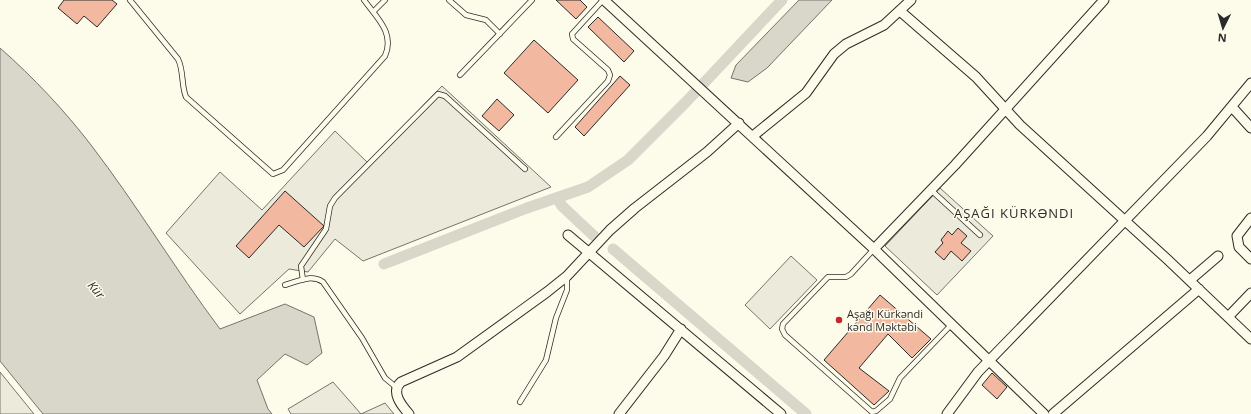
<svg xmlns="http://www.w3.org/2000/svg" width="1251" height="414" font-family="'Open Sans',sans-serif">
  <rect width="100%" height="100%" fill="#fdfbea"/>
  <path fill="#ecebdb" stroke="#74746e" d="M442,86L551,187L363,261L335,239L308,272L289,269L240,314L166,233L220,172L262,210L335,131L368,163Z
    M940,188L993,236L937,295L885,246Z
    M791,256L817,280L770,329L745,305Z
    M0,372L34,414H0Z
    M333,382L361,414H291L288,409Z
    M385,403L394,414H361Z"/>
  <path fill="#d8d7c9" stroke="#74746e" d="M799,0H832L767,68L748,82L731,78L736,65Z
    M0,48C33,77 65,111 91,145C137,205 175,269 220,329L285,304L314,317L322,353L307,365L285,354L257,380L268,409L272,414H43L0,361Z"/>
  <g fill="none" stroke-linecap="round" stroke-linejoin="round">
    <path stroke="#d8d7c9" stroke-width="11" d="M557,198L562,206L594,236
      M613,249L806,414
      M384,264L527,208L588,187L628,160L686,102L782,0"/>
  </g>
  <path fill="#f2b8a0" stroke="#2b2b2b" d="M64,0H112L117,4L97,27L84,16L77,24L58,8Z
    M556,0H580L587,7L576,19Z
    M598,17L634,51L624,62L588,27Z
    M534,40L578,80L548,113L504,73Z
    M620,76L630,85L584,136L575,127Z
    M497,99L514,115L499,131L482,116Z
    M285,191L324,226L304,247L279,225L249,258L236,246Z
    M958,228L967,236L961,243L971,251L962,261L951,251L944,260L935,252L943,243L941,240L948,231L952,235Z
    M880,295L931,339L912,358L888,334L859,368L889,391L874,405L824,360Z
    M992,373L1007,387L997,399L982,385Z"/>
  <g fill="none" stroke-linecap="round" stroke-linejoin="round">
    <defs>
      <path id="lane" d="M130,0L178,59C184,71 181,85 186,97L273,174L283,170L385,56C395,33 377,18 364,0
        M449,0L466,15L486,20L500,34
        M373,12L385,0
        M460,75L532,0
        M556,137L608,81L610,75L608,70L573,39L572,34L603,0
        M931,190L980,235
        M874,249L851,274L846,277H828L783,324L782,329L785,335L872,412L876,411L890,399L900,378L952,324
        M303,280L301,266L326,229L330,206L335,198L438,94L445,96L525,169
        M285,285C299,281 311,274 323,282L362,338L385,378L397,388
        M520,402L546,360L556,318L567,290V276"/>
      <path id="street" d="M604,0L874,249L1044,414
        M900,11L976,77L1020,125L1167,259L1251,339
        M1232,107L1251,128
        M753,136L806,93L834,54L846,44L884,25L911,0
        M1251,218L1237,236L1239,247L1251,259
        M568,235L781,414
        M874,249L955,165L1104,0
        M1190,280L1218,256
        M1228,317L1251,293
        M409,414C402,406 390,392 401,382L457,357L547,292L567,276L610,230L635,208L707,152L739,123
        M619,414L664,356L681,329
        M947,414L978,372L1207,136L1251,83
        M1053,414L1199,289"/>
    </defs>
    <use href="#lane" stroke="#2b2b2b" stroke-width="6"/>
    <use href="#street" stroke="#2b2b2b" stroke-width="11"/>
    <use href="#lane" stroke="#fdfbea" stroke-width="4.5"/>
    <use href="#street" stroke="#fdfbea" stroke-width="9"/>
  </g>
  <circle fill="#c62828" stroke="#fdfbea" stroke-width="1.5" cx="839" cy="320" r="4"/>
  <g text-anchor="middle" stroke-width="3" stroke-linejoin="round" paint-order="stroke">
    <g font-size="11" fill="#2b2b2b" stroke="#fdfbea" text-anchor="start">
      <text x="847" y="318">Aşağı Kürkəndi<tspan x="847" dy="13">kənd Məktəbi</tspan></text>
    </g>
    <g font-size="12" font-style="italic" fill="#2b2b2b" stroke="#fdfbea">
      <text transform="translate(96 290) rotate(51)" y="4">Kür</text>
    </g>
    <g font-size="13" letter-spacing="1" fill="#2b2b2b" stroke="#fdfbea">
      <text x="1014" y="218">AŞAĞI KÜRKƏNDI</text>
    </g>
  </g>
  <g transform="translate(1223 28) rotate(185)" stroke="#fdfbea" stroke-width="3" paint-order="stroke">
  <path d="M0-3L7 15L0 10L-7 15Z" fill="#2b2b2b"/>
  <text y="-6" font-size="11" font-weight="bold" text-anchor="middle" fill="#2b2b2b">N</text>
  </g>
</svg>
